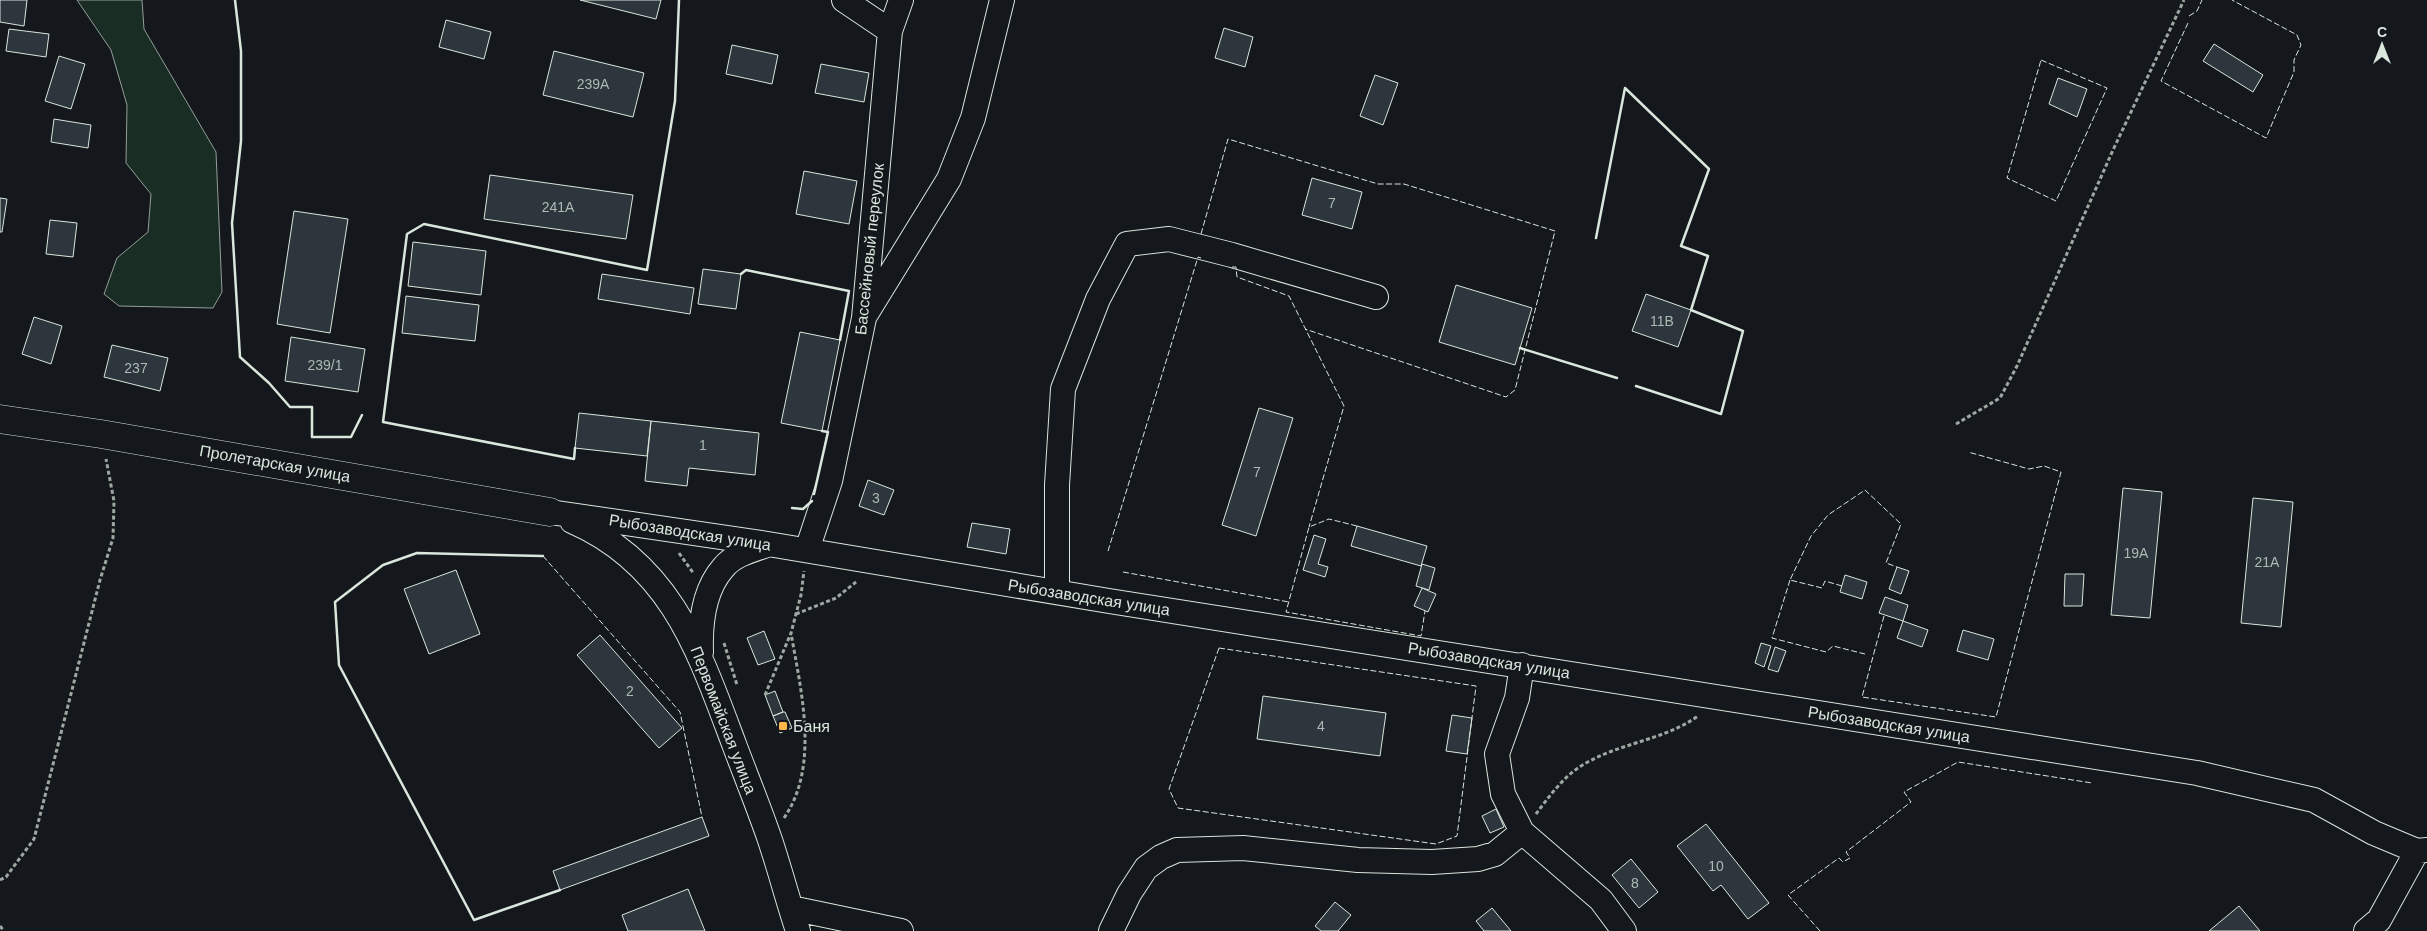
<svg xmlns="http://www.w3.org/2000/svg" width="2427" height="931" font-family="Arial,sans-serif">
  <rect width="100%" height="100%" fill="#14181c"/>
  <path fill="#1a2d24" stroke="#939e99" d="M77,0H142L144,29L216,152L222,292L213,308L119,306L104,294L117,258L148,232L151,194L126,163L127,105L111,50Z"/>
  <path fill="#2c363c" stroke="#d8e6dc" d="M0,0H27L24,26L0,22Z
    M580,0H661L656,19Z
    M446,20L491,32L484,59L439,47Z
    M1224,28L1253,37L1245,67L1215,58Z
    M9,29L49,34L46,57L6,51Z
    M2214,44L2263,75L2253,92L2203,61Z
    M732,45L778,55L772,84L726,74Z
    M554,51L644,73L633,117L543,95Z
    M59,56L85,64L71,109L45,101Z
    M821,64L869,73L864,102L815,93Z
    M1375,75L1398,83L1383,125L1360,116Z
    M2058,78L2087,89L2077,117L2049,104Z
    M54,119L91,125L88,148L51,142Z
    M804,171L857,181L849,224L796,214Z
    M490,175L633,195L626,239L484,219Z
    M1312,178L1362,192L1352,229L1302,215Z
    M0,198L7,199L2,232H0Z
    M294,211L348,219L330,333L277,324Z
    M50,220L77,223L73,257L46,254Z
    M413,242L486,251L481,295L408,286Z
    M703,269L741,274L736,309L698,304Z
    M602,274L694,288L690,314L598,299Z
    M1456,285L1532,308L1515,365L1439,342Z
    M1646,294L1691,310L1678,347L1632,331Z
    M406,296L479,305L475,341L402,333Z
    M34,317L62,326L51,364L22,354Z
    M800,332L840,340L822,431L781,423Z
    M291,337L365,349L358,392L285,381Z
    M112,345L168,358L160,391L104,377Z
    M1259,408L1293,418L1256,536L1222,525Z
    M579,413L651,421L647,456L575,448Z
    M651,421L759,433L755,475L689,468L687,486L645,481Z
    M868,480L894,490L884,515L859,506Z
    M2123,488L2162,492L2150,618L2111,615Z
    M2253,498L2293,502L2281,627L2241,623Z
    M972,523L1010,529L1006,554L967,547Z
    M1357,526L1427,546L1421,566L1351,546Z
    M1314,535L1326,539L1318,564L1328,567L1325,577L1303,570Z
    M1422,564L1435,568L1429,590L1416,586Z
    M1897,567L1909,571L1901,594L1889,589Z
    M456,570L480,634L429,654L404,589Z
    M2065,574H2084L2082,606H2064Z
    M1845,575L1867,582L1862,599L1840,592Z
    M1422,588L1436,594L1428,612L1414,606Z
    M1885,597L1908,605L1903,621L1879,613Z
    M1903,621L1928,630L1922,647L1897,638Z
    M1963,630L1994,639L1988,660L1957,651Z
    M764,631L775,659L758,665L747,638Z
    M600,635L682,728L659,748L577,655Z
    M1761,643L1771,646L1764,667L1755,663Z
    M1775,647L1786,651L1778,672L1768,669Z
    M775,691L783,712L773,716L765,695Z
    M1263,696L1386,713L1380,756L1257,739Z
    M783,712H785L792,728L780,733L773,716Z
    M1452,715L1472,718L1467,754L1446,751Z
    M1496,809L1504,827L1490,833L1482,816Z
    M702,817L709,836L560,890L553,871Z
    M1706,824L1769,903L1748,919L1721,885L1713,891L1677,846Z
    M1631,859L1658,892L1639,908L1612,875Z
    M688,889L705,931H628L622,915Z
    M1335,902L1351,915L1338,931H1321L1315,926Z
    M2239,906L2260,931H2209Z
    M1492,908L1511,931H1484L1476,921Z"/>
  <g fill="none" stroke-linecap="round" stroke-linejoin="round">
    <defs>
      <path id="minor" d="M844,0L890,31
        M866,314L949,179L973,118L1002,0
        M550,512L768,544L1109,601L2197,773L2314,800L2374,833L2417,851
        M572,521C671,564 699,651 734,744C746,776 759,808 770,840C780,870 788,901 798,931
        M807,550L830,481L864,318L890,31L901,0
        M1057,592V485L1063,389L1098,299L1127,244L1169,239L1232,255L1376,297
        M701,652C700,623 703,591 723,568C733,555 752,550 767,545
        M1522,665L1517,698L1497,754L1503,794L1522,832L1601,900L1624,931
        M791,908L901,931
        M1111,931L1129,894L1146,868L1161,857L1177,850L1243,848L1358,860L1432,862L1478,859L1495,854L1522,832
        M2366,931L2379,920L2417,851L2427,850"/>
      <path id="major" d="M0,419L101,434L550,512"/>
    </defs>
    <use href="#minor" stroke="#d8e6dc" stroke-width="26"/>
    <use href="#major" stroke="#d8e6dc" stroke-width="29"/>
    <path stroke="#9da8a2" stroke-width="3" stroke-dasharray="4 2.5" stroke-linecap="butt" d="M1956,424L2000,398L2017,366L2113,150L2184,0
      M679,553L694,574
      M796,614L836,598L856,582
      M724,643L737,685
      M765,695L791,633L801,595L804,571
      M1536,814C1548,798 1563,777 1581,766C1617,743 1663,741 1698,716
      M784,818C820,766 801,691 791,633
      M0,880L6,877L34,839L100,580L113,538L114,501L106,459
      M0,926L4,931"/>
    <use href="#minor" stroke="#14181c" stroke-width="24"/>
    <use href="#major" stroke="#14181c" stroke-width="28"/>
    <path stroke="#d8e6dc" stroke-width="1" stroke-dasharray="6 2.5" stroke-linecap="butt" d="M2189,16L2197,11L2202,0
      M2188,23L2161,81L2266,138L2294,72V60L2301,45L2297,35L2232,0
      M2041,60L2107,88L2056,201L2007,178Z
      M1201,234L1228,139L1378,184H1404L1555,231L1515,390L1506,397L1305,329
      M1232,267H1236L1237,277L1289,296L1344,406L1309,527
      M1357,526L1329,519L1309,527L1286,612L1421,636L1425,611
      M1108,551L1198,257L1201,258
      M543,556L680,712L702,817
      M1123,572L1289,602
      M1790,580L1772,638L1826,652L1833,646L1865,654
      M1842,586L1825,581L1822,588L1790,580L1811,536L1828,515L1865,490L1901,524L1886,563L1897,567
      M1884,616L1862,697L1996,717L2061,472L2044,466L2029,469L1968,452
      M1219,648L1476,686L1457,836L1436,844L1178,808L1169,789Z
      M1820,931L1788,895L1839,858L1843,862L1850,858L1846,852L1911,802L1904,792L1958,762L2092,783"/>
    <path stroke="#d8e6dc" stroke-width="2.5" d="M235,0L241,51V141L232,223L240,357L269,383L290,407H312V437H351L362,415
      M1596,238L1625,88L1709,169L1681,246L1708,256L1691,310L1743,331L1721,414L1636,386
      M741,274L746,270L849,291L840,340
      M1520,348L1617,378
      M575,448L574,459L383,422L407,234L424,224L647,270L675,101L679,0
      M814,494L828,432L822,431
      M792,508L803,509L812,501
      M543,556L417,553L383,565L335,602L339,665L474,920L560,890"/>
  </g>
  <rect fill="#ffb74d" stroke="#14181c" stroke-width="2" x="778" y="721" width="10" height="10" rx="2.5"/>
  <g text-anchor="middle" stroke-width="4" stroke-linejoin="round" paint-order="stroke">
    <g font-size="14" fill="#adbab4">
      <text x="593" y="89">239A</text>
      <text x="1332" y="208">7</text>
      <text x="558" y="212">241А</text>
      <text x="1662" y="326">11В</text>
      <text x="325" y="370">239/1</text>
      <text x="136" y="373">237</text>
      <text x="703" y="450">1</text>
      <text x="1257" y="477">7</text>
      <text x="876" y="503">3</text>
      <text x="2136" y="558">19А</text>
      <text x="2267" y="567">21А</text>
      <text x="630" y="696">2</text>
      <text x="1321" y="731">4</text>
      <text x="1716" y="871">10</text>
      <text x="1635" y="888">8</text>
    </g>
    <g font-size="16" fill="#d8e6dc" stroke="#14181c">
      <text transform="translate(869 249) rotate(-84)" y="6">Бассейновый переулок</text>
      <text transform="translate(275 463) rotate(10)" y="6">Пролетарская улица</text>
      <text transform="translate(690 532) rotate(9)" y="6">Рыбозаводская улица</text>
      <text transform="translate(1089 597) rotate(9)" y="6">Рыбозаводская улица</text>
      <text transform="translate(1489 660) rotate(9)" y="6">Рыбозаводская улица</text>
      <text transform="translate(724 720) rotate(69)" y="6">Первомайская улица</text>
      <text transform="translate(1889 724) rotate(9)" y="6">Рыбозаводская улица</text>
    </g>
    <g font-size="16" fill="#d8e6dc" stroke="#14181c" text-anchor="start">
      <text x="793" y="732">Баня</text>
    </g>
  </g>
  <g transform="translate(2382 45)" stroke="#14181c" stroke-width="4" paint-order="stroke">
  <path d="M0-4L9 19L0 12L-9 19Z" fill="#d8e6dc"/>
  <text y="-8" font-size="14" font-weight="bold" text-anchor="middle" fill="#d8e6dc">С</text>
  </g>
</svg>
